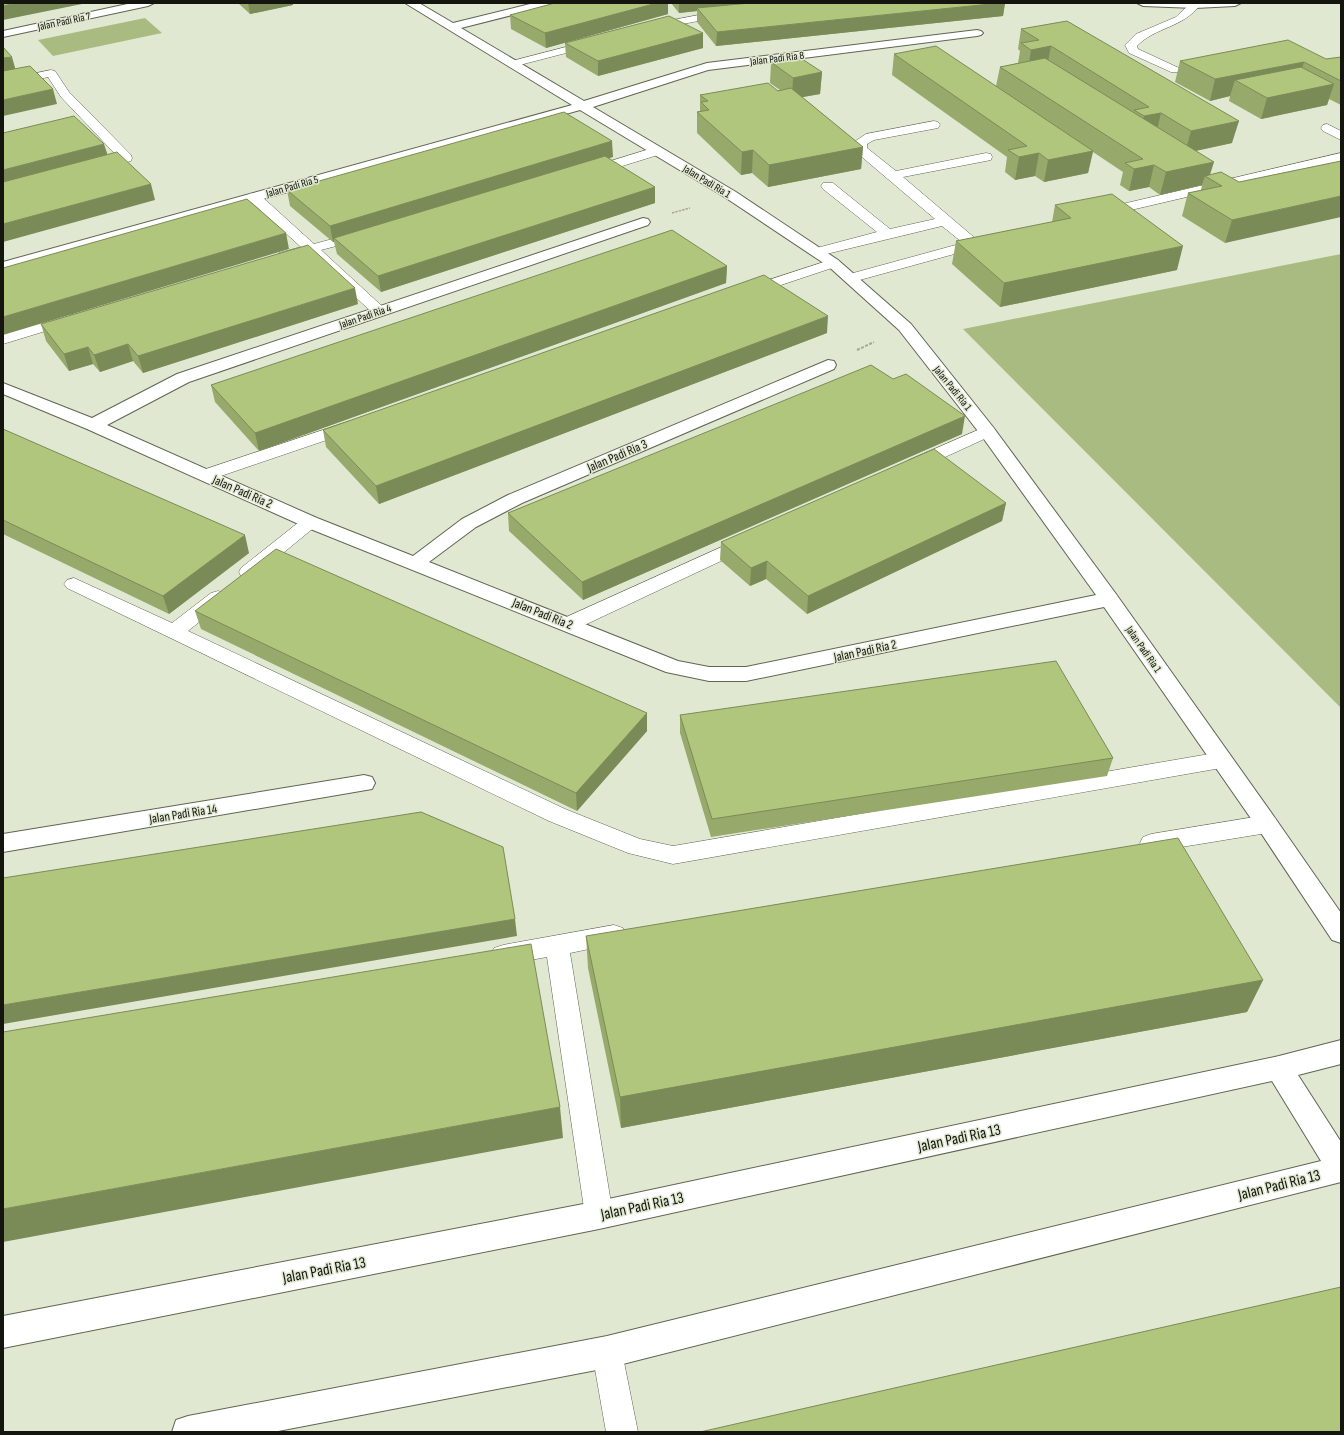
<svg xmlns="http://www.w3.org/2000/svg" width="1344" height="1435" font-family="'Sofia Sans Condensed',sans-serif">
  <rect width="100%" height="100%" fill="#e1e8d2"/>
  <path fill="#aabb82" d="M145,18L162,33L53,56L38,40Z
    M1341,254V708L963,329Z"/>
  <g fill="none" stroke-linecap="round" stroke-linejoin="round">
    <defs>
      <path id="service" d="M1191,3H1199L1200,5C1183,28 1155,27 1137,46L1138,49L1179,68L1181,70L1179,72H1171L1129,53L1125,45L1136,34L1176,17Z
        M725,10L729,11L730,13L729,15L652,30L647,27L652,24Z
        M593,40L597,41L599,43L597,45L512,67L506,64L508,62Z
        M51,70L55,71L69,92L131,155L132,158L131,161L96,170L91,169L90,166L91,163L117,156L61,97L48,77L3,88V80Z
        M934,121L938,122L940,125L938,128L874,140L867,144V148L896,171L986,153L991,154L992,157L991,160L903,177L976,239L993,235L998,236L1000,239L998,242L856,281H846L844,278L846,275L963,243L942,226L818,256L813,255L811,252L813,249L877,232L823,189L821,186L823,183H833L890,229L935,219L856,152L854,142L866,134Z
        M1327,124L1341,131V140L1323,131L1321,128L1323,125Z
        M656,147L661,148L662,151L661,154L590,176L583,172L585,169Z
        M1341,153V161L1101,217L1096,216L1094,213L1096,210L1101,209Z
        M254,193L259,194L314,244L362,231L367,232L369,235L367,238L321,250L384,308L387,311L384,314H374L308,254L284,260L279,259L277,256L279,253L301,247L249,200L247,197L249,194Z
        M833,259L838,260L840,263L838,266L754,294H744L742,291L744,288Z
        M70,314L75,316L78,319L75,322L3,344V334Z
        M350,421L356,422L358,426L356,430L212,479L206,480L200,479L197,475L200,471Z
        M987,426L993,427L995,431L993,435L919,469L913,470L907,469L904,465L907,461Z
        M310,516L316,518L319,522L316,526L255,576L248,578L241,576L239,572L241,568L304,518Z
        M746,536L753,538L755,542L753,546L576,629L569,630L562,629L559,624L562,619Z
        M74,578L172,623L211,593L218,591L225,593L228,597L225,601L188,631L565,809L640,839L673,846L1221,752L1229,754L1232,760L1229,766L1221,768L673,864L628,853L549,821L67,588L64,584L67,580Z
        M1267,815L1275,818L1278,824L1275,830L1267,833L1151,852L1143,849L1140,843L1143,837L1151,834Z
        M614,925L623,928L626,935L623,942L570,953L613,1215L609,1224L599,1228L589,1224L585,1215L547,957L503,965L494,962L491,955L494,948L503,945Z
        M607,1337L618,1341L622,1352L638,1432H606L592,1352L596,1341Z"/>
      <path id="minor" d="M132,3H154L148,6L3,37V31Z
        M405,3H419L453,23L534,3H554L552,5L461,28L584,101L707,63L977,30L981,31L983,33L981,35L977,36L708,70L593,107L736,192L838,260L911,324L993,427L1116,594L1275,818L1341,913V943L1332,940L1259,830L1104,607L746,681H709L666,672L303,526L87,429L3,394V383L92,418L177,374L643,218L648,219L650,222L648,225L189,382L107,425L317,518L413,556L462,519L508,495L828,360L834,361L836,365L834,369L522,503L476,527L429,562L678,661L709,667H746L1096,595L981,435L899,330L828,266L726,198L580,110L3,272V262L572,105Z
        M1137,3H1241L1235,6L1195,8L1143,6Z
        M364,775L372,777L375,783L372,789L3,852V834Z
        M1341,1040V1064L1298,1075L1341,1142V1182L607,1368L273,1432H172L176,1420L188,1416L607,1336L1321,1161L1272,1081L599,1229L3,1348V1316L599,1201L1279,1056Z"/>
    </defs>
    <use href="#service" stroke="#5f6552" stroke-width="1"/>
    <use href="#minor" stroke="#5f6552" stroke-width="2"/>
    <path stroke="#a3a897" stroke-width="1.5" stroke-dasharray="2.5 1" stroke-linecap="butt" d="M672,213L690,208"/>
    <path stroke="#a3a897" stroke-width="2" stroke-dasharray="3 1.5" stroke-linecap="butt" d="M857,350L874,342"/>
    <use href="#service" fill="#fff" fill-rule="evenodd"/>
    <use href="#minor" fill="#fff" fill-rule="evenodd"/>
  </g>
  <path fill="#97aa6b" d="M238,3H293V5L250,14Z
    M555,3H668V14L546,48L511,29L510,15Z
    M671,3H1005L1003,16L716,46L697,22V11L679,13Z
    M1021,29L1232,143L1196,151L1210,175L1239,182L1341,161L1225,243L1182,216L1188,193L1201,190L1202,185L1160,195L1149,187L1129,191L1120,185L1123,172L1093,152L1088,173L1044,182L1035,176L1015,180L1005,172L1007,157L892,75L894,54L996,86L1000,67L1018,63L1020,51L1018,49Z
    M565,43L703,48L598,76L566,57Z
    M1341,57V105L1329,99L1327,105L1261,119L1229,101L1230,96L1210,101L1175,82L1180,61L1326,59Z
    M771,62L822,72L820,94L802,97L863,147L861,169L768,187L752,173L741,175L697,133V112L700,111V95L780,90L770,83Z
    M613,157L609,158L655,203L381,292L337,254L334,242H333L290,206L287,190Z
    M1055,205L1177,270L1000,307L952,264L956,241L1052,222Z
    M727,266L726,283L259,451L215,402L211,385Z
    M358,304L143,373L133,361L100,372L93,364L69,371L46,341L41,324Z
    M827,333L379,504L326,447L323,430Z
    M893,379L962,434L583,600L509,531L508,513Z
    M3,429L249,553L169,614L3,534Z
    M1006,503L1002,521L807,614L766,579L750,586L720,560L721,542Z
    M195,611L647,713V731L577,811L201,629Z
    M680,715L1113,758L1107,776L711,837L680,733Z
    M586,936L1263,980L1247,1012L621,1128L588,968Z"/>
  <path fill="#7b8b57" d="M16,3H87L3,20V6Z
    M248,3H293V5L250,14Z
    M657,3H668V14L546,48L545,33Z
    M679,3H774L697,8V11L679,13Z
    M1000,3H1005L1003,16L716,46L717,32Z
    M703,33V48L598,76V61Z
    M1051,46L1047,67L1028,70L1031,50Z
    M12,57L16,71L3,74V58Z
    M1304,62L1298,83L1235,80L1230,96L1210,101L1215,79Z
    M822,72L820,94L792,99L793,78Z
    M1334,84L1327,105L1261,119L1267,98Z
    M53,89L57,104L3,116V100Z
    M1161,113L1156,134L1139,138L1144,116Z
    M1239,121L1232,143L1185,153L1191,131Z
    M612,141L613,157L337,241L334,238V242H333L330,226Z
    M104,144L109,159L3,187V170Z
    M863,147L861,169L768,187L769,165Z
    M753,150L752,173L741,175L742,152Z
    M1093,151L1088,173L1044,182L1048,160Z
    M1039,153L1035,176L1015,180L1019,157Z
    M1214,162L1209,178L1205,176L1202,185L1160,195L1166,172Z
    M1154,165L1149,187L1129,191L1134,169Z
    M151,184L155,200L3,242V224Z
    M655,187V203L381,292L378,276Z
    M1341,196V217L1225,243L1232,220Z
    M286,233L289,249L3,335V317Z
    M1183,246L1177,270L1000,307L1004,283Z
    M727,266L726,283L259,451L255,433Z
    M355,288L358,304L143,373L138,356Z
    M828,316L827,333L379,504L376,486Z
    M128,344L133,361L100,372L94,355Z
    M88,347L93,364L69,371L64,354Z
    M965,416L962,434L583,600L582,582Z
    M1006,503L1002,521L807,614L808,596Z
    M245,535L249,553L169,614L163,596Z
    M767,561L766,579L750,586L751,568Z
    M647,713V731L577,811L576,793Z
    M515,919L517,936L3,1024V1005Z
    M1263,980L1247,1012L621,1128L620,1097Z
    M560,1107L563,1138L3,1242V1209Z"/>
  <path fill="#b0c67c" stroke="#7b8b57" d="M3,3H16L3,6Z
    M555,3H657L545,33L510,15Z
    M750,3H1000L717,32L697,8Z
    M669,16L703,33L598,61L565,43Z
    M1067,21L1239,121L1191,131L1161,113L1144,116L1134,110L1149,107L1051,46L1031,50L1021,43L1039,40L1021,29Z
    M1288,40L1326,59L1341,57V81L1304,62L1215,79L1180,61Z
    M936,46L1093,151L1048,160L1039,153L1019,157L1008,150L1027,146L894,54Z
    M3,47L12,57L3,58Z
    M799,57L822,72L793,78L771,62Z
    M1045,58L1214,162L1166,172L1154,165L1134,169L1125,163L1143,159L1000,67Z
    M30,66L53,89L3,100V71Z
    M1301,67L1334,84L1267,98L1235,80Z
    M768,83L778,91L791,88L863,147L769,165L753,150L742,152L697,112L709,110L701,102L708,101L700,95Z
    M564,112L612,141L330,226L287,190Z
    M74,116L104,144L3,170V133Z
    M117,152L151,184L3,224V182Z
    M605,156L655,187L378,276L334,238Z
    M1341,161V196L1232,220L1188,193L1222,186L1205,176L1221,172L1239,182Z
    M1112,194L1183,246L1004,283L956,241L1071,218L1055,205Z
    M247,199L286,233L3,317V268Z
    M672,230L727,266L255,433L211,385Z
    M308,245L355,288L138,356L128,344L94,355L88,347L64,354L41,324Z
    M764,275L828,316L376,486L323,430Z
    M871,365L893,379L906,374L965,416L582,582L508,513Z
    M3,429L245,535L163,596L3,520Z
    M934,449L1006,503L808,596L767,561L751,568L721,542Z
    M276,549L647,713L576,793L195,611Z
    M1056,661L1113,758L712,819L680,715Z
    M421,812L503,847L515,919L3,1005V878Z
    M1178,838L1263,980L620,1097L586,936Z
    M531,944L560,1107L3,1209V1032Z
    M1341,1287V1432H700Z"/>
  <g text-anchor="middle" stroke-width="3" stroke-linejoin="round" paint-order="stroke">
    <g font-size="11" fill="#13150e" stroke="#e1e8d2">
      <text transform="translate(64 21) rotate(-12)" y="4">Jalan Padi Ria 7</text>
      <text transform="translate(777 58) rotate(-7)" y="4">Jalan Padi Ria 8</text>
      <text transform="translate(707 181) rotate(31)" y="4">Jalan Padi Ria 1</text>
      <text transform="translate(292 186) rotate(-16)" y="4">Jalan Padi Ria 5</text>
      <text transform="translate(365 316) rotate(-19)" y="4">Jalan Padi Ria 4</text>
      <text transform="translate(953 388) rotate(51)" y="4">Jalan Padi Ria 1</text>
      <text transform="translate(1144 649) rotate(55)" y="4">Jalan Padi Ria 1</text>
    </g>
    <g font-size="13" fill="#13150e" stroke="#e1e8d2">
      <text transform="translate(617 455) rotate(-23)" y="5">Jalan Padi Ria 3</text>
      <text transform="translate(243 491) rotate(24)" y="5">Jalan Padi Ria 2</text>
      <text transform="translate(543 613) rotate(22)" y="5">Jalan Padi Ria 2</text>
      <text transform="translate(865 650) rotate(-12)" y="5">Jalan Padi Ria 2</text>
      <text transform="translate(183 813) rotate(-9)" y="5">Jalan Padi Ria 14</text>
    </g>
    <g font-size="16" fill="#13150e" stroke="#e1e8d2">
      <text transform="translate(959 1137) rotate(-12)" y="6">Jalan Padi Ria 13</text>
      <text transform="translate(1279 1184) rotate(-14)" y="6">Jalan Padi Ria 13</text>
      <text transform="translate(642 1205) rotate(-12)" y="6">Jalan Padi Ria 13</text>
      <text transform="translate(324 1269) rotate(-11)" y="6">Jalan Padi Ria 13</text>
    </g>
  </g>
  <rect width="1344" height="1435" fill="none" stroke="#13150e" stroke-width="8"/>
</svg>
